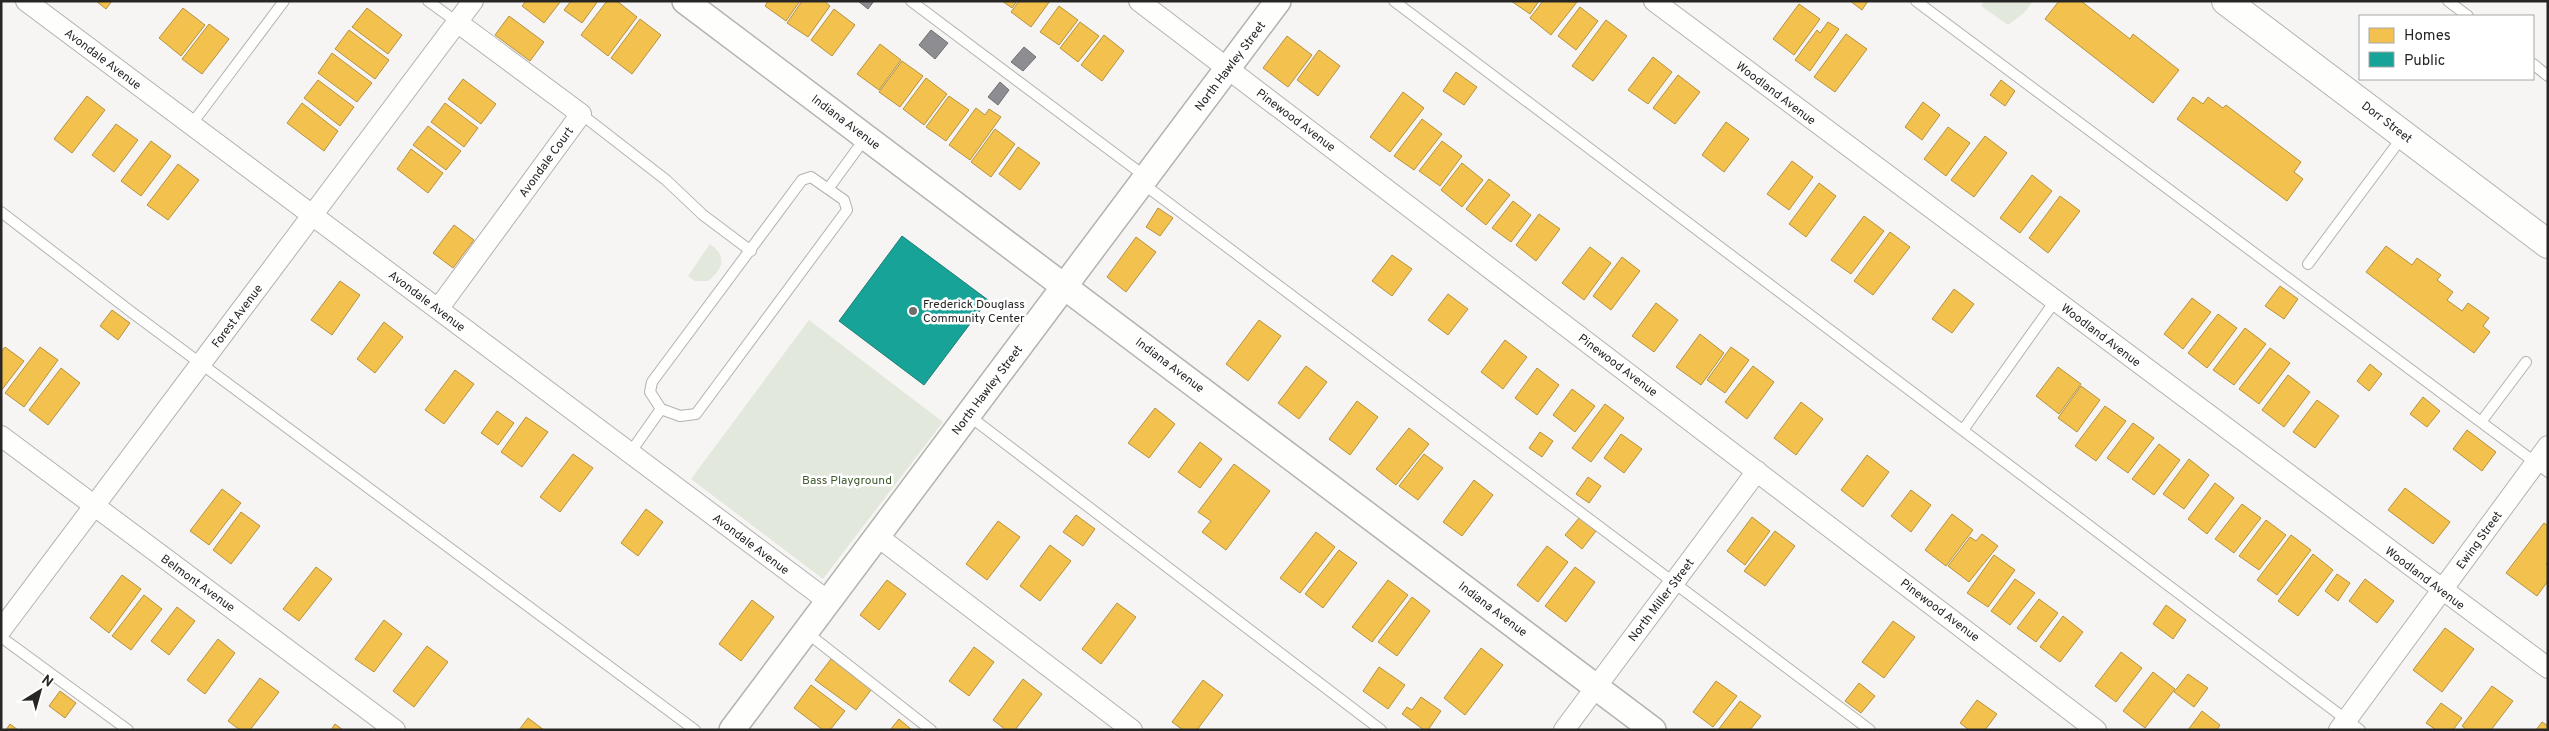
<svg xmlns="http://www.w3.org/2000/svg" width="2549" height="731" font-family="Overpass,sans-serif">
  <rect width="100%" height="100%" fill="#f7f5f3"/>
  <path fill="#e2e8db" d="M1984,1H2033L2024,13L2008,25L1981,6Z
    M710,244C728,257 723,269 708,281H695L688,276Z
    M809,320L943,422L823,579L691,479Z"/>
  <path fill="#f2c14e" stroke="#b59242" d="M96,1H112L106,9Z
    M526,1H561L544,23L522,6Z
    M571,1H598L582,23L564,10Z
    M607,1H617L637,17L608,56L581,35Z
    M768,1H800L786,21L765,6Z
    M802,1H824L830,6L808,37L787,23Z
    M1002,1H1017L1012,8Z
    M1019,1H1050L1031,27L1011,12Z
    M1511,1H1539L1530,14Z
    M1543,1L1577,2L1551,35L1530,18Z
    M1850,1H1868L1862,10Z
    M2059,1H2081L2130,39L2133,34L2179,70L2153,103L2045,19Z
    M1799,4L1820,19L1794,55L1773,39Z
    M1059,6L1078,20L1059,45L1040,32Z
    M1580,7L1598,21L1576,50L1558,36Z
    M183,8L205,25L181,56L159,38Z
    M367,8L402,35L388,54L352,27Z
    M834,9L855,25L832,56L811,40Z
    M509,16L544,42L530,61L495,35Z
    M640,19L661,35L632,74L611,58Z
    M1606,20L1627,36L1593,81L1572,66Z
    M1080,22L1099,36L1078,62L1060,48Z
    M1828,22L1839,29L1810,71L1795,60L1817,30L1820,33Z
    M209,24L229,39L202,74L182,59Z
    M349,30L389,60L375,79L335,49Z
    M1846,34L1867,49L1835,92L1814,77Z
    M1104,35L1124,51L1102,81L1081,65Z
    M1287,36L1312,55L1288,87L1263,68Z
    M880,44L901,60L879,90L857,74Z
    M1319,50L1340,66L1318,96L1297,80Z
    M332,53L372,83L357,102L318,73Z
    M1653,57L1672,72L1648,104L1628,90Z
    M902,61L923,76L900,107L879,92Z
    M1456,72L1477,87L1464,105L1443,91Z
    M1678,75L1700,92L1675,124L1653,108Z
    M926,78L947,94L924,125L903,109Z
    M463,79L496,104L481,124L448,99Z
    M318,80L354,107L340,126L304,98Z
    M2001,80L2015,91L2005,106L1990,95Z
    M1403,92L1424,108L1390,152L1370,137Z
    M87,96L105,110L72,153L54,139Z
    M949,96L969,110L946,141L926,127Z
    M2193,97L2203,104L2208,97L2223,108L2226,105L2301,162L2294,172L2303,179L2287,201L2177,119Z
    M1923,102L1940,115L1922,140L1905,127Z
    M302,103L338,131L324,151L287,123Z
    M445,103L478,128L464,147L431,122Z
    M976,108L985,115L989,109L1001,117L970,160L949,145Z
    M1422,119L1442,134L1414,170L1394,156Z
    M1726,122L1749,139L1724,172L1702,155Z
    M116,124L138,140L114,172L92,155Z
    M428,126L461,151L446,170L413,145Z
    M1948,127L1970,143L1946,176L1924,159Z
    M995,129L1015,144L991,177L971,162Z
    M1985,136L2007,153L1974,197L1951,180Z
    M151,141L171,156L141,196L121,181Z
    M1442,141L1462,156L1440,186L1419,171Z
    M1018,147L1040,163L1020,190L999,174Z
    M411,149L443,173L428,193L397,169Z
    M1792,161L1813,177L1789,210L1767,194Z
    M1462,163L1483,180L1462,207L1441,190Z
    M178,164L199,180L168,220L147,205Z
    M2032,175L2052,191L2020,233L2000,218Z
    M1489,179L1510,195L1486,225L1466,209Z
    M1819,183L1836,196L1806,237L1789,224Z
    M2060,196L2080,211L2048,253L2029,238Z
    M1513,201L1531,215L1511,242L1492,228Z
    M1158,208L1173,218L1160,236L1146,227Z
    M1539,214L1560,229L1536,261L1516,245Z
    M1864,216L1884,231L1851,274L1831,260Z
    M454,225L474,240L453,268L433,253Z
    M1890,232L1910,247L1873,295L1854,281Z
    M1136,237L1156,252L1126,292L1107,277Z
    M2386,246L2412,265L2417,258L2441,275L2437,280L2453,292L2447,300L2462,311L2468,303L2489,318L2483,326L2490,332L2474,353L2366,272Z
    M1590,247L1611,263L1584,300L1562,283Z
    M1392,255L1412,269L1392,296L1372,281Z
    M1622,257L1640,271L1611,310L1593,296Z
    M340,281L360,295L332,335L311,320Z
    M2280,286L2298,299L2284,319L2265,306Z
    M1954,289L1974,304L1952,333L1932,319Z
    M1448,294L1468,309L1448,335L1428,320Z
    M2192,298L2211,312L2183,349L2164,334Z
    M1656,303L1678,320L1654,352L1632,336Z
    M112,310L130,323L118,340L100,326Z
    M2218,314L2237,328L2207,368L2188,353Z
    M1259,320L1281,336L1248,381L1226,364Z
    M384,322L403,337L375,373L357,359Z
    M2245,328L2266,344L2234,385L2213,370Z
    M1700,334L1724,353L1701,385L1676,367Z
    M1505,340L1527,357L1503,389L1481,372Z
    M5,347L24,361L1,391V352Z
    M40,347L58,360L24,407L5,393Z
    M1731,347L1749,360L1725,393L1707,380Z
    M2270,348L2290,363L2259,404L2239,389Z
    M2370,364L2382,374L2369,391L2357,381Z
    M1306,366L1327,382L1299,419L1278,403Z
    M1753,366L1774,382L1747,419L1725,402Z
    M2058,367L2081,384L2059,414L2036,396Z
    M61,368L80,383L48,425L29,410Z
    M1537,368L1559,385L1537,415L1515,398Z
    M455,370L474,384L444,424L425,410Z
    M2288,375L2310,392L2284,427L2262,410Z
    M2081,386L2100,400L2077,432L2058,418Z
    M1572,389L1595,406L1575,432L1553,415Z
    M2423,397L2440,411L2427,427L2410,414Z
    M2317,400L2339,416L2315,448L2293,432Z
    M1357,401L1378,417L1350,455L1329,439Z
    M1801,402L1823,419L1796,455L1774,438Z
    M1605,404L1624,418L1591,462L1572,448Z
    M2105,406L2126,421L2096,461L2075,446Z
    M1155,408L1175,424L1149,458L1128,443Z
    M497,411L514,423L498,445L481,433Z
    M526,417L548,432L522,467L501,452Z
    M2133,423L2154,438L2128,473L2107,458Z
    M1409,428L1429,444L1396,485L1376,469Z
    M2467,430L2496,452L2482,471L2453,449Z
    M1540,432L1553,441L1542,457L1529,448Z
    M1621,434L1642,449L1624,473L1604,458Z
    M1200,442L1222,459L1200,488L1178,472Z
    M2159,444L2180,460L2154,495L2132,479Z
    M573,454L593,468L560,512L540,497Z
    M1424,454L1443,468L1418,500L1399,486Z
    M1867,455L1889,472L1863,507L1841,490Z
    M2189,459L2209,475L2184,509L2163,494Z
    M1234,464L1270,491L1226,550L1202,532L1211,521L1198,512Z
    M1588,477L1601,486L1589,503L1576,494Z
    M1474,480L1493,495L1462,536L1443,522Z
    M2215,483L2234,498L2207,534L2188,519Z
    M2405,488L2450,522L2433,544L2388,510Z
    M222,489L241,503L209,545L190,531Z
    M1911,490L1931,505L1911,532L1891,516Z
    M2242,504L2261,518L2234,553L2215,539Z
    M646,509L663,522L638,556L621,543Z
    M241,512L260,526L231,564L213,550Z
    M1952,514L1973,530L1946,566L1925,550Z
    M1076,515L1095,529L1083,546L1063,532Z
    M1752,517L1770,531L1745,565L1727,551Z
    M1579,518L1596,531L1582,549L1565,535Z
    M2266,520L2286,535L2259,570L2239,556Z
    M998,521L1020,537L987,580L966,564Z
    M2544,523L2548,526V562L2546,564L2548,566V581L2537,596L2506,573Z
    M1775,531L1795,546L1765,586L1744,571Z
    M1316,532L1335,547L1300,593L1280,578Z
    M1982,534L1998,546L1969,582L1948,566L1970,537L1976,541Z
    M2291,535L2311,550L2277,595L2257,580Z
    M1050,545L1071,561L1040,601L1020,586Z
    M1547,546L1568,562L1538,602L1517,585Z
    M1339,550L1357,563L1323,608L1305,594Z
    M2313,554L2333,570L2298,616L2278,601Z
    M1994,555L2015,570L1988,607L1967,593Z
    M316,567L332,579L299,621L283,609Z
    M1575,567L1595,582L1566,622L1545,606Z
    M2337,574L2350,583L2338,601L2325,591Z
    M122,575L141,589L109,633L90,618Z
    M2015,579L2035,593L2010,625L1991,611Z
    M2365,579L2394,601L2377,623L2349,601Z
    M887,580L906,594L879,630L860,615Z
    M1388,580L1408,595L1372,642L1352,627Z
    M144,595L162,609L131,650L112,636Z
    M1412,597L1430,611L1397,656L1378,642Z
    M2039,599L2058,613L2036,642L2017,628Z
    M752,600L774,617L741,661L719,644Z
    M1117,603L1136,617L1101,664L1082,649Z
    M2166,605L2186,620L2173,639L2153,624Z
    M177,607L195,621L169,655L151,641Z
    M2063,616L2083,632L2060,662L2040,647Z
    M384,620L402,634L374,672L355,659Z
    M1893,621L1915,637L1884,678L1862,662Z
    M2445,628L2474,649L2442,692L2413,670Z
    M218,639L235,653L205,694L187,680Z
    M427,646L448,662L414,707L393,691Z
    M974,647L994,662L969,696L949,681Z
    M1481,648L1503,665L1465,715L1444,698Z
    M2121,652L2142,668L2116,702L2095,686Z
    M831,659L871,690L856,710L815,680Z
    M1379,667L1405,685L1388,709L1363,691Z
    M2153,672L2175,689L2145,728L2123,711Z
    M2188,674L2208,688L2194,707L2174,692Z
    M260,678L279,692L250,730H240L228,721Z
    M1023,679L1042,694L1015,730H1006L993,720Z
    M1203,680L1223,695L1197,730H1183L1172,722Z
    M1716,681L1737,696L1713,727L1693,712Z
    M1859,683L1875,696L1861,713L1845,701Z
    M811,685L845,711L830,730H823L794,708Z
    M2492,686L2513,701L2491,730H2467L2462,726Z
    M60,691L76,703L65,718L49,706Z
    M1421,697L1441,711L1428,730H1424L1402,714L1407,707L1412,710Z
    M1977,700L1997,714L1985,730H1969L1960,723Z
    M1740,701L1761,716L1750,730H1718Z
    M2441,703L2462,718L2453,730H2436L2426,723Z
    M2202,711L2220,725L2217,730H2188Z
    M528,718L544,730H519Z
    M899,719L912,730H890Z
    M2542,722L2548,726V730H2536Z
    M10,724L18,730H6Z
    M335,724L343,730H331Z"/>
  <path fill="#17a398" stroke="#1c7e76" d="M902,236L988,300L924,385L839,321Z"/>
  <path fill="#8d8d92" stroke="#6e6e71" d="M858,1H874L868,9Z
    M931,30L948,43L935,59L919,45Z
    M1024,47L1036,57L1023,71L1011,62Z
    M1000,82L1009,90L998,105L988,97Z"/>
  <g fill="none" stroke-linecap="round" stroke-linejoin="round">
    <defs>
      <path id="service" d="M428,1L457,22
        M911,1L1146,177
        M1394,1L2360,730
        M1916,1L2548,472
        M2448,1L2468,16
        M2533,64L2548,76
        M581,114L666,180L703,215L751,251
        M191,125L284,1
        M1142,183L1870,730
        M828,189L866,137
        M1,212L134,314L695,730
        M2308,264L2403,136
        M968,415L1381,730
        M2481,422L2526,362
        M1963,430L2055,301
        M630,453L661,409L680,416L696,414L847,210L844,200L811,177L802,180L652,382L650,392L661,409
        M806,632L931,730
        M1,637L128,730"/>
      <path id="minor" d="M26,1L828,601
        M1139,1L2096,730
        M1654,1L2548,668
        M438,309L581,114L457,22
        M1,436L395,730
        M877,536L1132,730
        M1,630L473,1
        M1564,730L1757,471
        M2339,730L2548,446"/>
      <path id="tertiary" d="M685,1L1653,730
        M732,730L1278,1"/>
      <path id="secondary" d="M2226,1L2548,244"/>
    </defs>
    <use href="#service" stroke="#b3b2b1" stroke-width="12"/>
    <use href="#minor" stroke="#b3b2b1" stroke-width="22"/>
    <use href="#tertiary" stroke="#b3b2b1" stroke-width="28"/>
    <use href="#secondary" stroke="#b3b2b1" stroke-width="30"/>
    <use href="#service" stroke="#fefefd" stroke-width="10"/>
    <use href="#minor" stroke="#fefefd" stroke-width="20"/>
    <use href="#tertiary" stroke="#fefefd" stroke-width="25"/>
    <use href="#secondary" stroke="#fefefd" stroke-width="28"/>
  </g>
  <circle fill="#706e6d" stroke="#fff" stroke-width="2" cx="913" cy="311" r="5"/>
  <g text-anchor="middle" stroke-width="5" stroke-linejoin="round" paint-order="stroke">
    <g font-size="12" fill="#272625" stroke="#fff">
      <text transform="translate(103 59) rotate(37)" y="4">Avondale Avenue</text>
      <text transform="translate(1230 66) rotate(-53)" y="4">North Hawley Street</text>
      <text transform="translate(1776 93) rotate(37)" y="4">Woodland Avenue</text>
      <text transform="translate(1296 120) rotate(37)" y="4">Pinewood Avenue</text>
      <text transform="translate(846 122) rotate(37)" y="4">Indiana Avenue</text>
      <text transform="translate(2387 122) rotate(37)" y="4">Dorr Street</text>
      <text transform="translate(546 162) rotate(-54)" y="4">Avondale Court</text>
      <text transform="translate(427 301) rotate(37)" y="4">Avondale Avenue</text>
      <text transform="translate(237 316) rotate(-53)" y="4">Forest Avenue</text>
      <text transform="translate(2101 335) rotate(37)" y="4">Woodland Avenue</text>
      <text transform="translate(1170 365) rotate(37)" y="4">Indiana Avenue</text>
      <text transform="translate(1618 365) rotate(37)" y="4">Pinewood Avenue</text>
      <text transform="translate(987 390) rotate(-53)" y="4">North Hawley Street</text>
      <text transform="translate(2479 540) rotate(-54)" y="4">Ewing Street</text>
      <text transform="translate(751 544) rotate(37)" y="4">Avondale Avenue</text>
      <text transform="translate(2425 578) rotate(37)" y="4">Woodland Avenue</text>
      <text transform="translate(198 583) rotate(36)" y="4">Belmont Avenue</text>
      <text transform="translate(1661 600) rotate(-53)" y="4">North Miller Street</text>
      <text transform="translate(1493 609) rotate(37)" y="4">Indiana Avenue</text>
      <text transform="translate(1940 610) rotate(37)" y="4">Pinewood Avenue</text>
    </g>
    <g font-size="12" fill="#272625" stroke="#fff" text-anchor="start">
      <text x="923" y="308">Frederick Douglass<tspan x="923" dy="14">Community Center</tspan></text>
    </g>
    <g font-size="12" fill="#415b2e" stroke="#fff">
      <text x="847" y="484">Bass Playground</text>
    </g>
  </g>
  <rect width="2549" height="731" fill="none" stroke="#272625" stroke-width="5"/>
  <rect x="2359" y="15" width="175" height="65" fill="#ffffff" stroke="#a9a8a8"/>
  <rect x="2369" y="28" width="25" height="15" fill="#f2c14e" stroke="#a9a8a8"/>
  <text x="2404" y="40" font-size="15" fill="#272625">Homes</text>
  <rect x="2369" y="52" width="25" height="15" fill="#17a398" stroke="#a9a8a8"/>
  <text x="2404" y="65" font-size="15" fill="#272625">Public</text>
  <g transform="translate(40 691) rotate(37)" stroke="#ffffff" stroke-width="4" paint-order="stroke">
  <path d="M0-4L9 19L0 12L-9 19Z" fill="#272625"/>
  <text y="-8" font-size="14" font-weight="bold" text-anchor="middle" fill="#272625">N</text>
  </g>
</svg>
